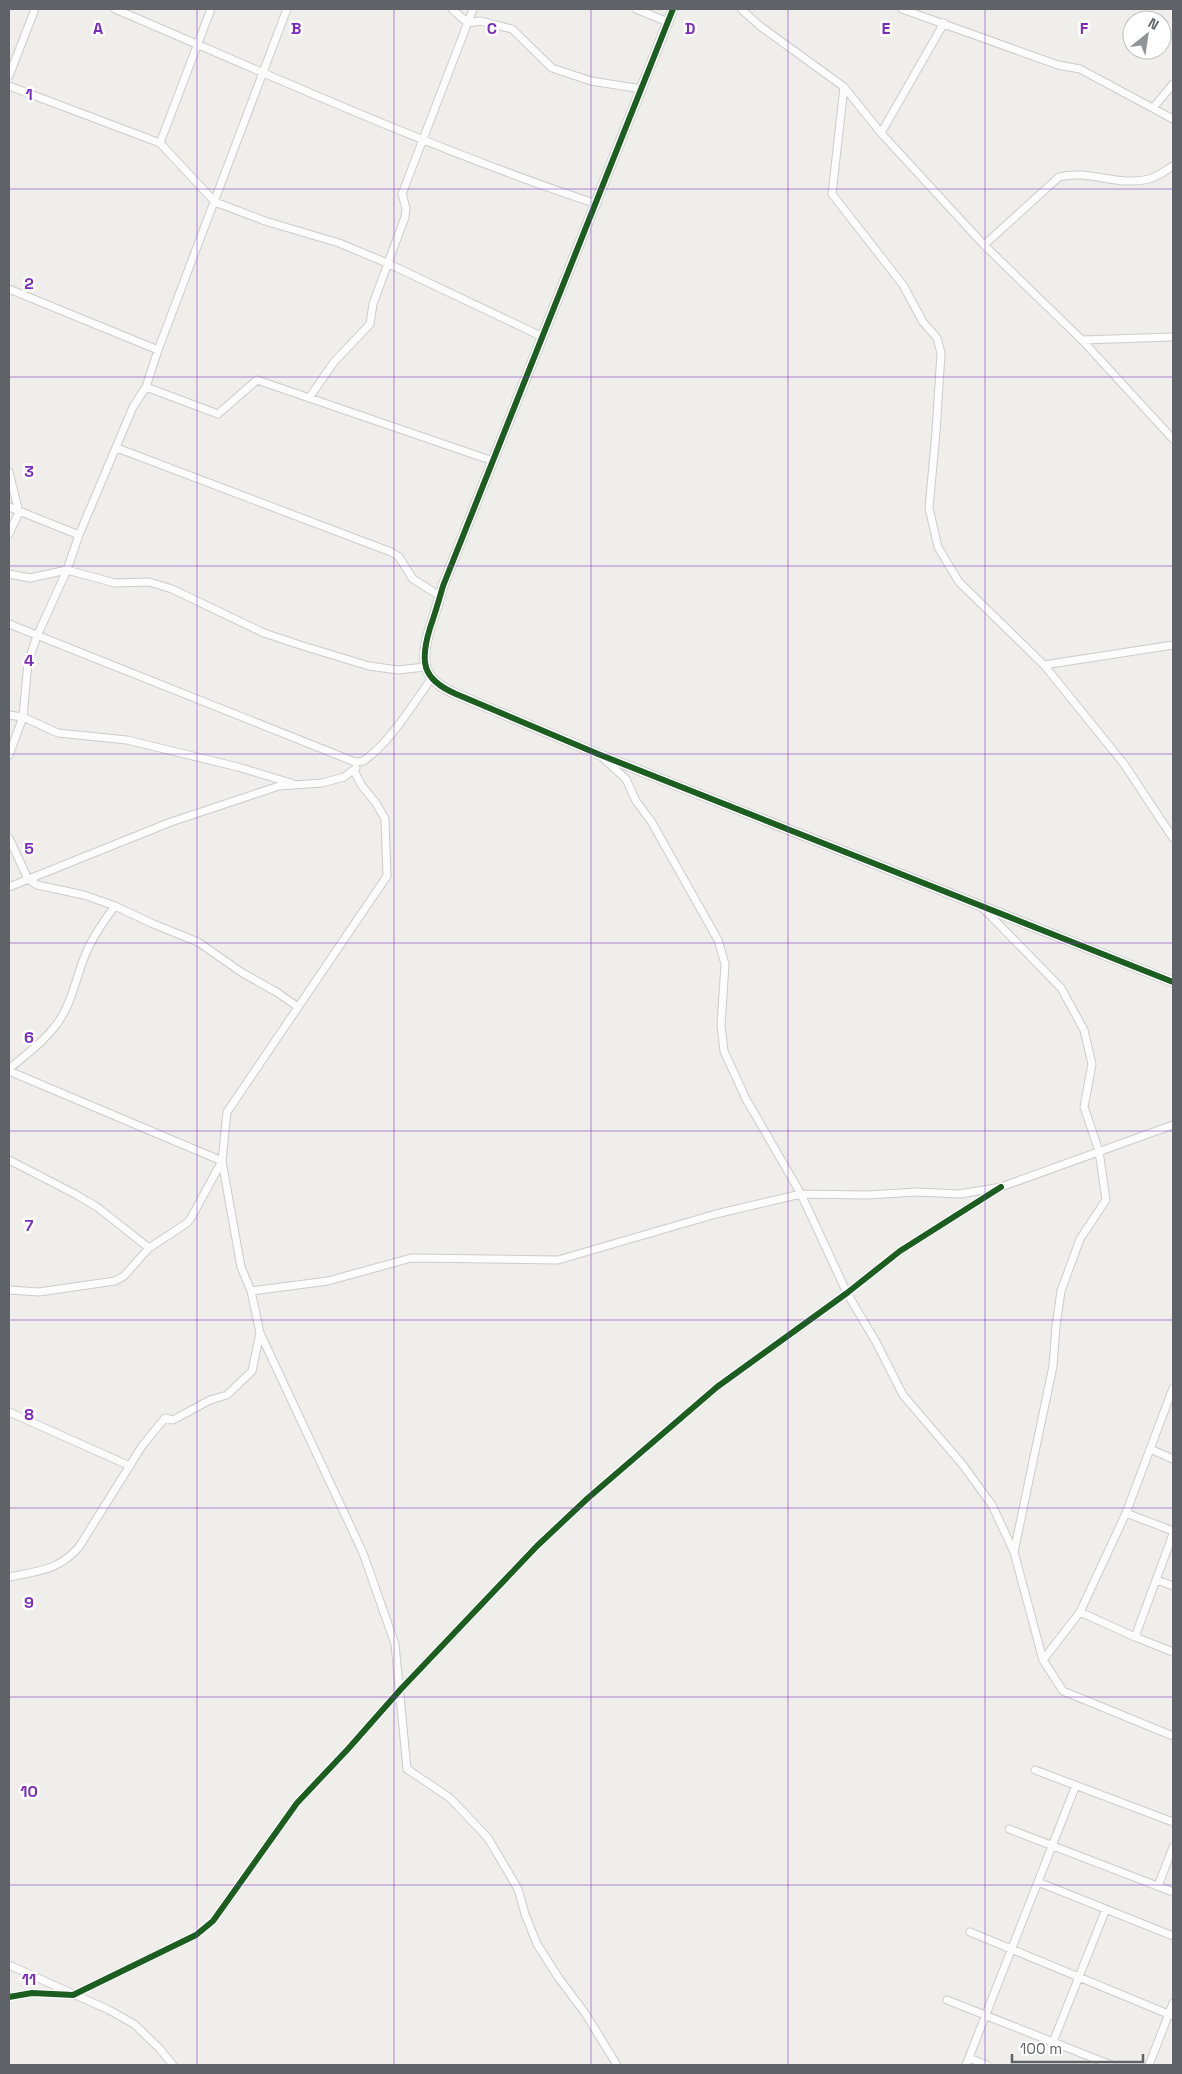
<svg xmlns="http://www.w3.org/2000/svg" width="1182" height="2074" font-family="'Space Grotesk',sans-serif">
  <rect width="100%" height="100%" fill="#efeeea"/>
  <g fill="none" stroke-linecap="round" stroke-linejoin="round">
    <defs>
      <path id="minor" d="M115,9C275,77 431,149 597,204
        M452,9L468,23L480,21L512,29L552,68L591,81L642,89
        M636,9L668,22
        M741,9L760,26L844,87L881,133L984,245L1082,340L1173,439
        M902,9L1058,65L1080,69L1173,119
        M9,76L35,9
        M9,86L160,143L215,202L265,221L339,243L387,263L543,337
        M844,87L832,194L903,285L923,322L937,338L941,353L936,432L929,508L938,547L959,582L1044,665L1124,764L1173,838
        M1153,108L1173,84
        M881,133L944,23
        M160,143L211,9
        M984,245L1059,177C1088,169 1118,187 1149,179C1157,177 1166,170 1173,166
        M9,289L158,350
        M1082,340L1173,337
        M146,387L218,414L257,380L493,461
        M309,398L334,362L370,324L373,304L405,217L406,208L402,194L473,9
        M117,448L391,552L399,557L413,579L440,596
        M9,472L19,512L9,534
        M9,507L79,535
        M9,574L30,578L67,570L115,583L149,582L172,589L264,633L303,646L369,666L398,670L425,667
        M9,624L355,762C360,762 363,762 366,759C390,742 414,703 431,679
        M1044,665L1173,645
        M9,715L23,717L58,733L127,740L238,767L291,783
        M9,755L23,717L28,662L37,636L67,570L79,535L133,407L146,387L158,350L287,9
        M603,758L626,779L636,801L651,821L718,940L725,964L721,1025L724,1051L746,1099L801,1194L847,1293L876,1342L903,1395L962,1464L992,1505L1014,1552L1043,1660L1063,1691L1173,1736
        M9,838L28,879L37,885L84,895L115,906L151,923L198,942L241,972L278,993L298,1007
        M9,887L171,822L279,786L322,783L344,777L356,768
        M982,907L1061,988L1084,1030L1092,1064L1084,1107L1099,1151L1106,1200L1080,1239L1061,1291L1056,1326L1053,1366L1014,1552
        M9,1069C25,1055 43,1043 56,1025C71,1006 75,981 84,958C91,939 103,922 115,906
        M9,1071L222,1161L241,1267L251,1291L260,1333L252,1371L227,1395L210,1400L173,1420L165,1418L142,1446L79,1547C58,1571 38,1571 9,1577
        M9,1160L75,1194L97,1207L149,1248
        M9,1290L39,1292L115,1281L124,1276L149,1248L187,1223L191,1218L222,1161L227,1112L387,876L385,819L376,803L362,786L354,771
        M251,1291L328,1281L411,1258L558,1260L716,1214L801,1194L867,1195L917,1192L960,1194L1001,1187L1173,1125
        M260,1333L363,1553L395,1644L407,1769L450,1798L488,1838L518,1889L525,1914L537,1944L558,1977L585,2013L617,2065
        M9,1412L130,1466
        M1150,1449L1173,1459
        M1126,1513L1173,1531
        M1157,1580L1173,1586
        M1080,1612L1135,1637L1173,1652
        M1135,1637L1173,1534
        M1043,1660L1080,1612L1126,1513L1173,1388
        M1035,1770L1173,1822
        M1009,1829L1173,1892
        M1038,1882L1173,1936
        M1158,1886L1173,1847
        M970,1932L1173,2016
        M9,1965L109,2010L134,2024L159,2048L173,2065
        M9,1997L32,1993L73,1995L196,1935L213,1921L297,1803L348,1749L401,1689L537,1546L588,1498L717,1387L847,1293L900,1251L1001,1187
        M947,2000L1111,2065
        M1053,2042L1106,1909
        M969,2058L987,2065
        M966,2065L1076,1785
        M1149,2065L1173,2003"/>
      <path id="tertiary" d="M673,9L443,586C439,600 435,614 430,628C420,661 421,679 456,694L598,754L1173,982"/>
    </defs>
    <use href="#minor" stroke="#cbcccc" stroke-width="9"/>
    <use href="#tertiary" stroke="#cbcccc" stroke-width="11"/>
    <use href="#minor" stroke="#fdfcfc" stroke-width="7"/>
    <use href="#tertiary" stroke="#fdfcfc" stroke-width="9"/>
    <defs>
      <path id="cycleway" d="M673,9L443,586C439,600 435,614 430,628C420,661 421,679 456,694L598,754L1173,982
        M9,1997L32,1993L73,1995L196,1935L213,1921L297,1803L348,1749L401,1689L537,1546L588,1498L717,1387L847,1293L900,1251L1001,1187"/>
    </defs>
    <use href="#cycleway" stroke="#fff" stroke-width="9"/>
    <use href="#cycleway" stroke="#1b5e20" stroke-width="6"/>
  </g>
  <path fill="none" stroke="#7b2cbf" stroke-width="1" stroke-opacity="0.55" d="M197,9V2065M394,9V2065M591,9V2065M788,9V2065M985,9V2065M9,189H1173M9,377H1173M9,566H1173M9,754H1173M9,943H1173M9,1131H1173M9,1320H1173M9,1508H1173M9,1697H1173M9,1885H1173"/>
  <g font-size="16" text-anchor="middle" font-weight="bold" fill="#7b2cbf" stroke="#fff" stroke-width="5" stroke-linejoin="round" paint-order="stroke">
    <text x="98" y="34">A</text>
    <text x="296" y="34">B</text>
    <text x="492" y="34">C</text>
    <text x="690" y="34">D</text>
    <text x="886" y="34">E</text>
    <text x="1084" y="34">F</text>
    <text x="29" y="100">1</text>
    <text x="29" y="289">2</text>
    <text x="29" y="477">3</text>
    <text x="29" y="666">4</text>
    <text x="29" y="854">5</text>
    <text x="29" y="1043">6</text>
    <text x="29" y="1231">7</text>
    <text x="29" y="1420">8</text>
    <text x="29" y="1608">9</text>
    <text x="29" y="1797">10</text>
    <text x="29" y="1985">11</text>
  </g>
  <rect width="1182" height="2074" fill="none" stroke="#5f6368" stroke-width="20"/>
  <g transform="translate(1147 35) rotate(30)"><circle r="24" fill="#ffffff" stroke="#bfc1c3"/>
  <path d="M0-4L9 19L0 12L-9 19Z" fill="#919496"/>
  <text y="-8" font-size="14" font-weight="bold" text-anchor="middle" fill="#5f6368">N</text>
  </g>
  <path d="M1012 2054v8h131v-8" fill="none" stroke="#5f6368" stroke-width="2.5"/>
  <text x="1020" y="2054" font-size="15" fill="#5f6368" stroke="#ffffff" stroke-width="4" paint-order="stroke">100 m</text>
</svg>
